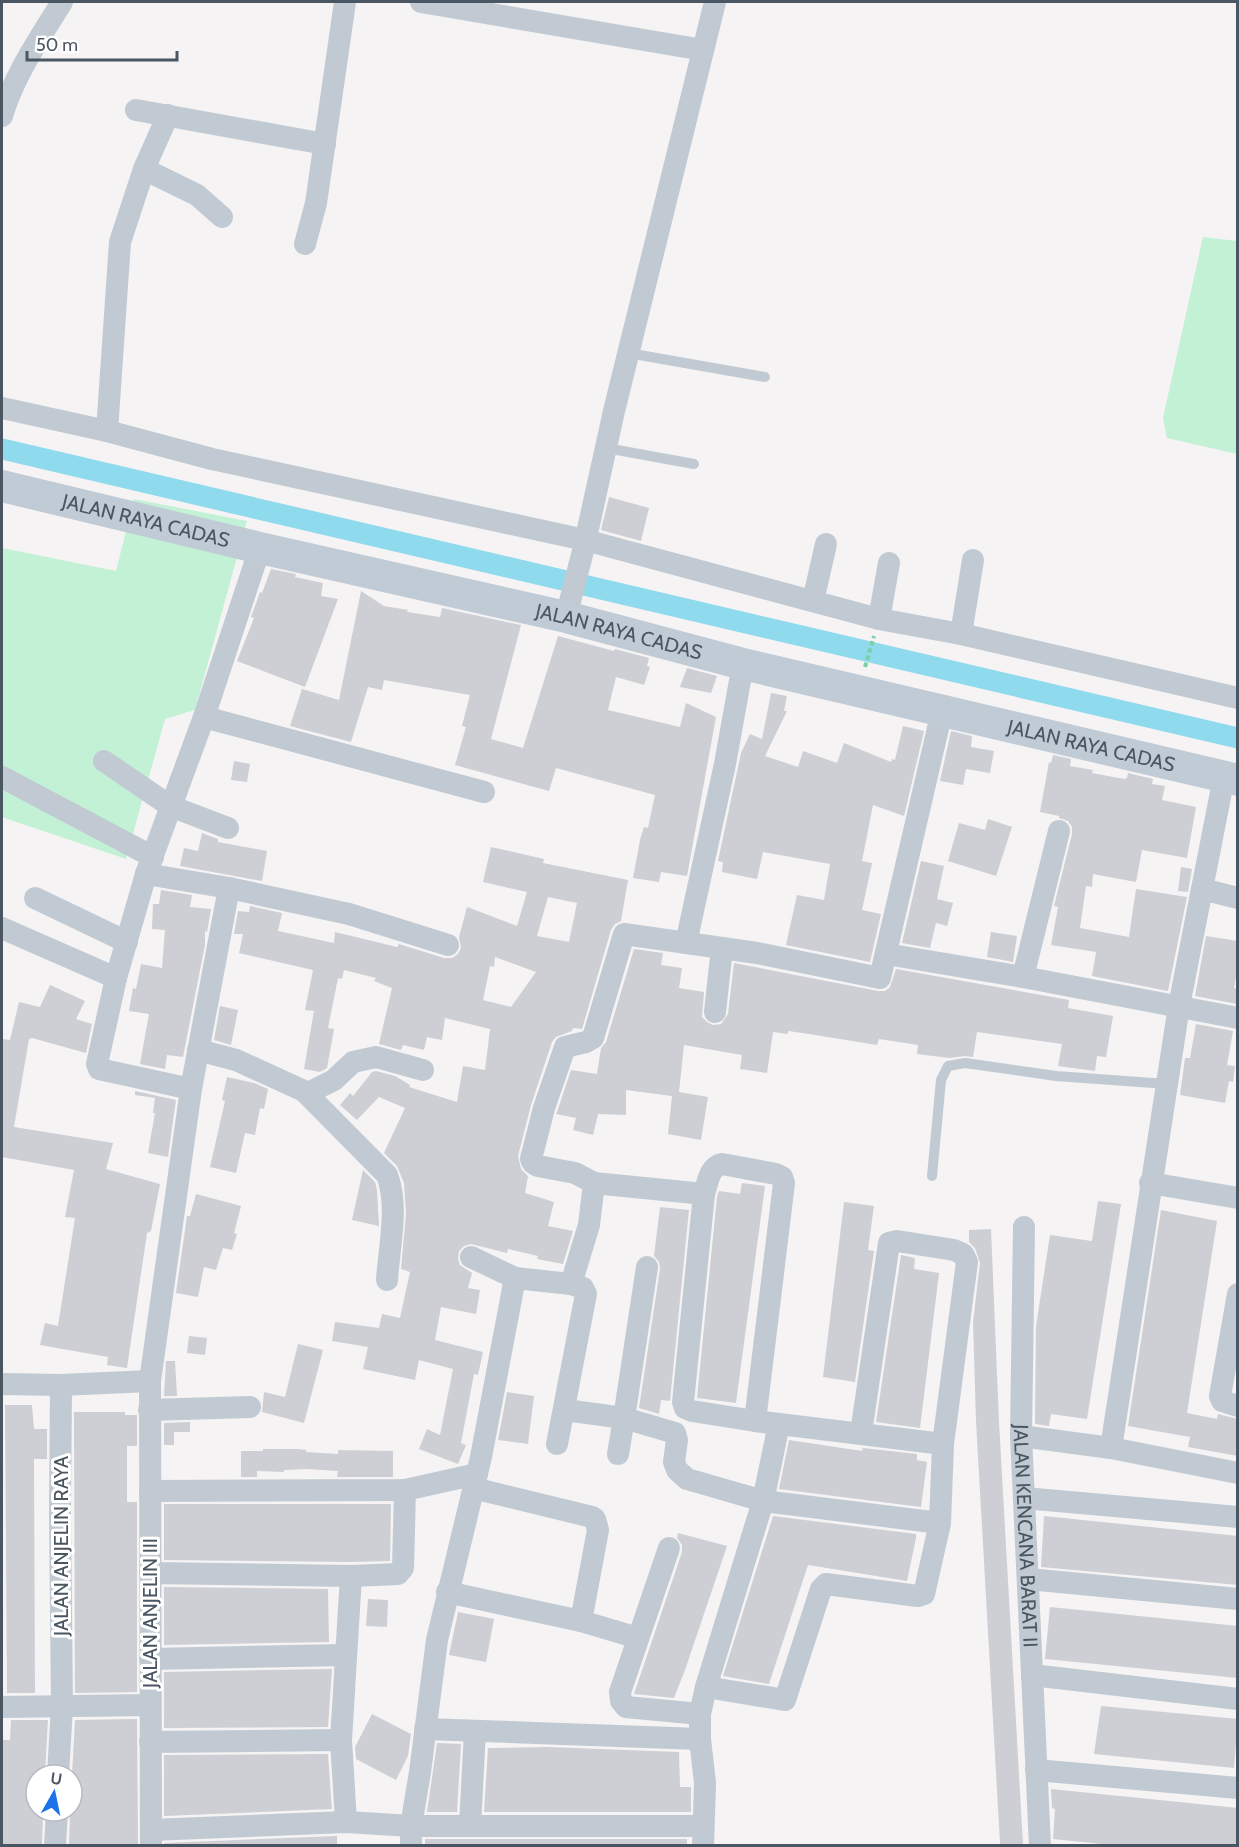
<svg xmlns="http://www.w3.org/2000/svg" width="1239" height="1847" font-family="Cabin,sans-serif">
  <rect width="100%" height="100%" fill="#f5f3f3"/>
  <path fill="#c3f1d5" d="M1203,237L1237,241V454L1167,438L1163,418Z
    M134,499L247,521L195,710L165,719L126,859L2,817V548L116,571Z"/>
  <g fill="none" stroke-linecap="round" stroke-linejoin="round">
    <path stroke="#90daee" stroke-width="21" d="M2,449L1238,738"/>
  </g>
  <path fill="#cdcfd5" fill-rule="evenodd" d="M609,497L649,508L641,541L601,530Z
    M271,569L296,574L295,577L323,583L321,596L338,599L305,687L237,661L254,618L251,617L260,592L262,593Z
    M361,591L384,606L408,610L407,612L440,617L442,608L521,625L491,739L523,748L558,636L614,651L615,649L649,658L647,666L650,667L644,685L616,677L608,710L680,727L686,703L716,717L687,876L661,872L659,882L633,878L640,840L644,827L648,828L655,795L556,768L549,791L455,765L466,727L462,726L470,695L384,680L382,690L368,687L351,742L290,726L302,689L339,700Z
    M687,668L717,676L711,693L680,687Z
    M771,693L787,696L784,711H787L765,756L798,767L803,751L837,763L844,743L891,762L892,759L895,760L903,726L924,731L904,816L873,805L862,861L872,863L862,910L881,914L870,962L786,945L797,895L824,900L830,864L763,852L757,879L722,872L723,862L718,861L741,753L750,734L762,739Z
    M951,731L972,736L971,747L994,751L990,773L966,769L963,785L940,781Z
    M1053,755L1071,759L1070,766L1093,770L1092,773L1124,779L1127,778L1128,773L1153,779L1152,784L1165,786L1162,800L1196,807L1187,858L1142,850L1136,882L1093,874L1092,887L1086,886L1080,928L1129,937L1136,889L1187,897L1168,991L1092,976L1096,952L1051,945L1058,907L1054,906L1072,834V827L1068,821L1059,818V816L1040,812L1049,762L1051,763Z
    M234,761L250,764L247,782L231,780Z
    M988,819L1012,827L996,876L948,861L959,823L985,830Z
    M202,833L218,839V842L267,851L262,881L180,866L184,848L198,851Z
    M491,847L544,859L543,863L628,880L621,921L615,924L611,930L582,1029L573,1028L572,1031L556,1037L552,1042L531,1105L518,1156L521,1169L528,1176L525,1193L554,1202L548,1226L573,1231L563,1264L537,1259L538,1256L508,1249L507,1253L471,1244L464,1246L459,1251L458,1259L460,1265L472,1273L468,1288L480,1290L476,1314L441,1307L435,1340L483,1352L478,1375L474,1374L461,1443L466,1445L458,1464L419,1449L427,1429L440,1435L453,1369L419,1360L415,1380L363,1369L368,1347L332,1341L335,1322L379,1328L382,1314L400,1318L410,1272L401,1269L406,1214L404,1183L397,1166L384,1153L405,1108L379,1097L357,1120L340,1105L350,1093L353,1096L372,1072L376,1071L395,1076L410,1085L409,1087L457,1102L463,1066L485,1070L490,1029L445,1018L442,1040L427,1037L424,1050L403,1045L401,1050L379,1044L392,988L374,981L376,978L344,970L342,979L338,978L328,1028L334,1029L327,1068L320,1072L304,1069L314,1011L305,1010L313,970L239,953L243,934H234L238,911L249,912L250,906L282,913L278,931L334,943L335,932L397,947L399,944L444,958H452L458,954L461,948L459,937L467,907L517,926L527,892L483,882ZM548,897L577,903L569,942L537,936ZM495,957L536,972L511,1007L483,1000L490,966L494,967Z
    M921,861L944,866L937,899L953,903L947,926L936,923L930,948L902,943Z
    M1181,867L1192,869L1188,892L1178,891Z
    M161,890L192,895L190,907L211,909L207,932L205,931V945L183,1057L167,1055L165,1069L140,1064L149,1014L129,1011L133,988L136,989L141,964L162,968L165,930L152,929L153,904H159Z
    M991,932L1017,936L1013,962L987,957Z
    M1206,936L1238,941V966L1234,988L1238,989L1237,1004L1195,996Z
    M634,949L663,953L661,965L682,968L679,988L704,992L702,1017L707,1022L713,1025L721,1024L728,1014L734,963L878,991H885L890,987L896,969L1069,1000L1068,1008L1113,1016L1106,1057L1097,1056L1095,1071L1058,1066L1062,1044L977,1032L973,1057L964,1056L949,1058L917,1054L918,1045L879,1039L877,1045L809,1034L788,1031V1034L773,1032L767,1073L740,1069L742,1055L684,1045L679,1092L708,1097L701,1140L668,1134L672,1096L626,1090V1115L598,1114L593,1135L573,1130L576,1118L556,1114L557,1112L571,1070L597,1074L601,1048L606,1042Z
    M50,985L85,1001L76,1019L92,1024L86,1053L32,1038L29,1039L14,1127L113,1143L106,1169L160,1184L151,1231L147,1233L127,1368L107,1365L108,1357L40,1345L45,1323L58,1326L75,1218L65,1217L74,1170L2,1157V1039L10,1040L19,1002L40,1007Z
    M220,1006L238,1010L231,1045L214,1040Z
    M1196,1024L1233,1031L1227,1065L1235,1066L1233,1082L1229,1081L1225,1103L1180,1095L1185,1058H1190Z
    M227,1077L254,1083L268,1089L264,1109L260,1108L255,1135L245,1133L236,1173L210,1167L225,1101L222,1100Z
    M135,1091L176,1100L168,1157L148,1153L155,1113H153L155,1098L135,1095Z
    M363,1170L375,1182L377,1190L379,1226L352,1220Z
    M742,1183L765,1186L736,1403L697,1398L717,1197L719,1191L740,1194Z
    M196,1194L241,1206L234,1233L237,1234L232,1250L223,1248L216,1270L204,1267L198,1297L176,1293L187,1216H190Z
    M1098,1201L1121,1204L1087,1419L1051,1414L1049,1426L1035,1424L1036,1326L1050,1235L1092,1241Z
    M844,1202L874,1206L868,1250L874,1251L855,1382L823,1377Z
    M660,1207L689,1210L670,1401L661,1400L659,1414L639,1408L660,1269L659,1262L654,1256Z
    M1161,1210L1217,1221L1187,1413L1217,1419L1218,1414L1238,1419V1456L1188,1447L1190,1437L1128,1426Z
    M991,1229L999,1422L1023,1845H1001L1000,1843L976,1421L973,1322L980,1263L975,1248L969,1242V1230Z
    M901,1255L915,1258L914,1269L939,1273L920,1428L876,1422Z
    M189,1336L207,1338L205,1355L187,1353Z
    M298,1344L323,1350L304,1423L262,1412L264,1392L285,1397Z
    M166,1361H175L177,1396H164Z
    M507,1392L534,1396L528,1444L498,1440Z
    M5,1405H32L34,1429H47V1459H34L35,1693H7Z
    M74,1412H125V1415H137V1446H127V1502H137V1692L75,1693Z
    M190,1422V1432H174V1445H164V1423Z
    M789,1440L862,1451L863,1448L917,1454V1460L927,1462L921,1507L779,1489Z
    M263,1449H298L306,1450V1452L338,1454V1450L393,1451V1477H337L338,1471L306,1469L284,1470V1472L257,1471V1477H241V1451H263Z
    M164,1504H391L390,1561L351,1562L164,1560Z
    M773,1516L916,1534V1538L907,1581L808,1565L769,1684L723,1676Z
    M1044,1516L1238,1536V1585L1041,1567Z
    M678,1533L727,1546L685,1670L674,1698L634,1694L682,1552V1545L677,1538Z
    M164,1587L328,1589L329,1642L164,1645Z
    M368,1599L388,1600L387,1627L366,1626Z
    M1050,1607L1238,1626V1678L1045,1659Z
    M458,1612L494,1619L486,1662L449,1655Z
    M328,1669H332L328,1727L164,1728V1672Z
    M1101,1706L1238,1719L1234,1768L1094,1754Z
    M372,1714L411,1734L408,1756L396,1780L356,1759L355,1747Z
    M137,1719L138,1845H69L70,1811H72V1775L75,1720Z
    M11,1720H48L45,1773H36V1812H43L42,1845H2V1740H10Z
    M437,1743L461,1744L457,1812H427Z
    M547,1747L679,1752L680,1787H691V1812H484L488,1748Z
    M328,1754L332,1809L164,1816V1755Z
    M1051,1789L1238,1808L1236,1845H1111L1053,1839L1055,1809L1052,1808Z
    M337,1836V1845H165L164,1843Z
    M425,1839H687V1845H425Z"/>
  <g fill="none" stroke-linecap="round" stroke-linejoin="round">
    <path stroke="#7ad0a6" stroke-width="4" stroke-dasharray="4.5 3" stroke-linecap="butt" d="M865,667L874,636"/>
    <path stroke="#c1cad2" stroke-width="10" d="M628,353L765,377
      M606,448L694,464
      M932,1176L941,1080L948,1066L965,1063L1056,1076L1167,1084"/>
    <g stroke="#c1cad2" stroke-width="22">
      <path d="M421,2L703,50"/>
      <path d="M136,110L325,144"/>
      <path d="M2,116C14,75 40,38 62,2"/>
      <path d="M144,169L197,195L222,217"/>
      <path d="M305,244L316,203L345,2"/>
      <path d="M2,408L107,431L212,459L585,540L879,619L961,634L1238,698"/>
      <path d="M107,431L120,242L144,169L168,115"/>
      <path d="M813,601L826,544"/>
      <path d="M566,617L584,547L614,411L715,2"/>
      <path d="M879,619L889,563"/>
      <path d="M961,634L973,560"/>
      <path d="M204,717L484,792"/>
      <path d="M104,761L170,806L228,828"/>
      <path d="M2,777L153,857"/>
      <path d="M146,874L229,888L349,914L448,945"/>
      <path d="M1202,889L1238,898"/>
      <path d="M35,898L127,942"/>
      <path d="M2,928L116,978"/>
      <path d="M686,943L725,764L743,664"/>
      <path d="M886,954L1023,977L1238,1018"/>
      <path d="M1023,977L1059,831"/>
      <path d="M715,1012L722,948"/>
      <path d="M198,1050L236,1060L304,1091L387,1175C399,1206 389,1247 387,1280"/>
      <path d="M191,1089L99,1069L97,1064L116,978L146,874L204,717L260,548"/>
      <path d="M308,1093L334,1080L353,1062L376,1057L423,1070"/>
      <path d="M1150,1183L1238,1198"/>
      <path d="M704,1194L594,1183L575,1173L538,1166L533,1163L531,1159L544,1108L565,1047L586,1042L593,1038L624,934L757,953L880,978L942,711"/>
      <path id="s1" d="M1024,1227L1021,1436L1040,1846"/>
      <path d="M471,1257L515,1278"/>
      <path d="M647,1267L624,1418L675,1433L677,1440L674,1462L677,1470L687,1479L763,1501L940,1523"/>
      <path d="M571,1284L589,1225L594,1183"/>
      <path d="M1238,1294L1220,1396L1222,1401L1238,1406"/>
      <path d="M2,1384L61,1385L150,1381"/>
      <path d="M149,1410L250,1407"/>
      <path d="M565,1410L624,1418L618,1454"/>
      <path d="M755,1421L784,1183L782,1177L776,1174L722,1164C709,1167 708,1182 704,1194L683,1402L685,1408L692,1411L755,1421L943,1444"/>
      <path d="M1021,1436L1111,1448L1238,1473"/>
      <path d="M1111,1448L1179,1006L1224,777"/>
      <path d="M473,1488L592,1517L595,1519L598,1530L581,1621"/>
      <path d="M150,1491L405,1490L477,1474"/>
      <path d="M1024,1498L1238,1517"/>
      <path d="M669,1548L620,1692L621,1701L626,1707L700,1714"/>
      <path d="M150,1573L351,1576L398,1574L403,1568L405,1490"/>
      <path d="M1028,1579L1238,1599"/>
      <path d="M447,1592L581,1621L638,1638"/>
      <path d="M150,1659L345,1655"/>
      <path d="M1032,1675L1238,1699"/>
      <path d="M706,1687L785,1700L821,1589L826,1584L918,1596L924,1594L940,1523L943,1444L967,1262L963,1254L954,1250L897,1241L889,1243L861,1433"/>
      <path d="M2,1707L150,1705"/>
      <path d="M425,1729L700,1739"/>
      <path d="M150,1742L341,1740"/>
      <path d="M1036,1770L1238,1788"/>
      <path d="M58,1775L62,1706L60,1514L61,1385"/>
      <path d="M346,1822L341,1740L351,1576"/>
      <path d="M470,1826L475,1731"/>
      <path d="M151,1830L346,1822L411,1826H703"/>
      <path d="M55,1846L57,1811"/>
      <path d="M151,1846L150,1381L191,1089L229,888"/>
      <path d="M411,1846V1826L420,1772L437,1640L481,1457L515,1278L571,1284L583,1288L586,1294L557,1444"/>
      <path d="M703,1846L705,1783L700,1739V1714L706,1687L763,1501L779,1424"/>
    </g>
    <path stroke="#c1cbd6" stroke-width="32" id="s2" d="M2,486L260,548L566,617L743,664L1238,780"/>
  </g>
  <g text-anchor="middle" stroke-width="6" stroke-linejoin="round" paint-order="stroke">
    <g font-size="20" fill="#4a5661" stroke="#fff">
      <text dy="7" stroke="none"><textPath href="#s2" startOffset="148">JALAN RAYA CADAS</textPath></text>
      <text dy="7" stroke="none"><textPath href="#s2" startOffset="634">JALAN RAYA CADAS</textPath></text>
      <text dy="7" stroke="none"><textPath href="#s2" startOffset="1120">JALAN RAYA CADAS</textPath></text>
      <text dy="7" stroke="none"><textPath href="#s1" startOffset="309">JALAN KENCANA BARAT II</textPath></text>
      <text transform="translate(61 1546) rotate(-90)" y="7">JALAN ANJELIN RAYA</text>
      <text transform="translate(150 1613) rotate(-90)" y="7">JALAN ANJELIN III</text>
    </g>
  </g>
  <rect width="1239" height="1847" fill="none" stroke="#4a5661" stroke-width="6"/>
  <g transform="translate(54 1793) rotate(9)"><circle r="28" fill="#ffffff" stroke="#b7bbc0" stroke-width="1.5"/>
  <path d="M0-4.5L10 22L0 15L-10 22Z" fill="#1a73e8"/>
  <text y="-9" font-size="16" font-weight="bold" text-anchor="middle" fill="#4a5661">U</text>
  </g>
  <path d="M27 51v9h150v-9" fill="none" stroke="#4a5661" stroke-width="3"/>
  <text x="36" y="51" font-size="18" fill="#4a5661" stroke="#ffffff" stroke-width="4.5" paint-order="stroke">50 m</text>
</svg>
